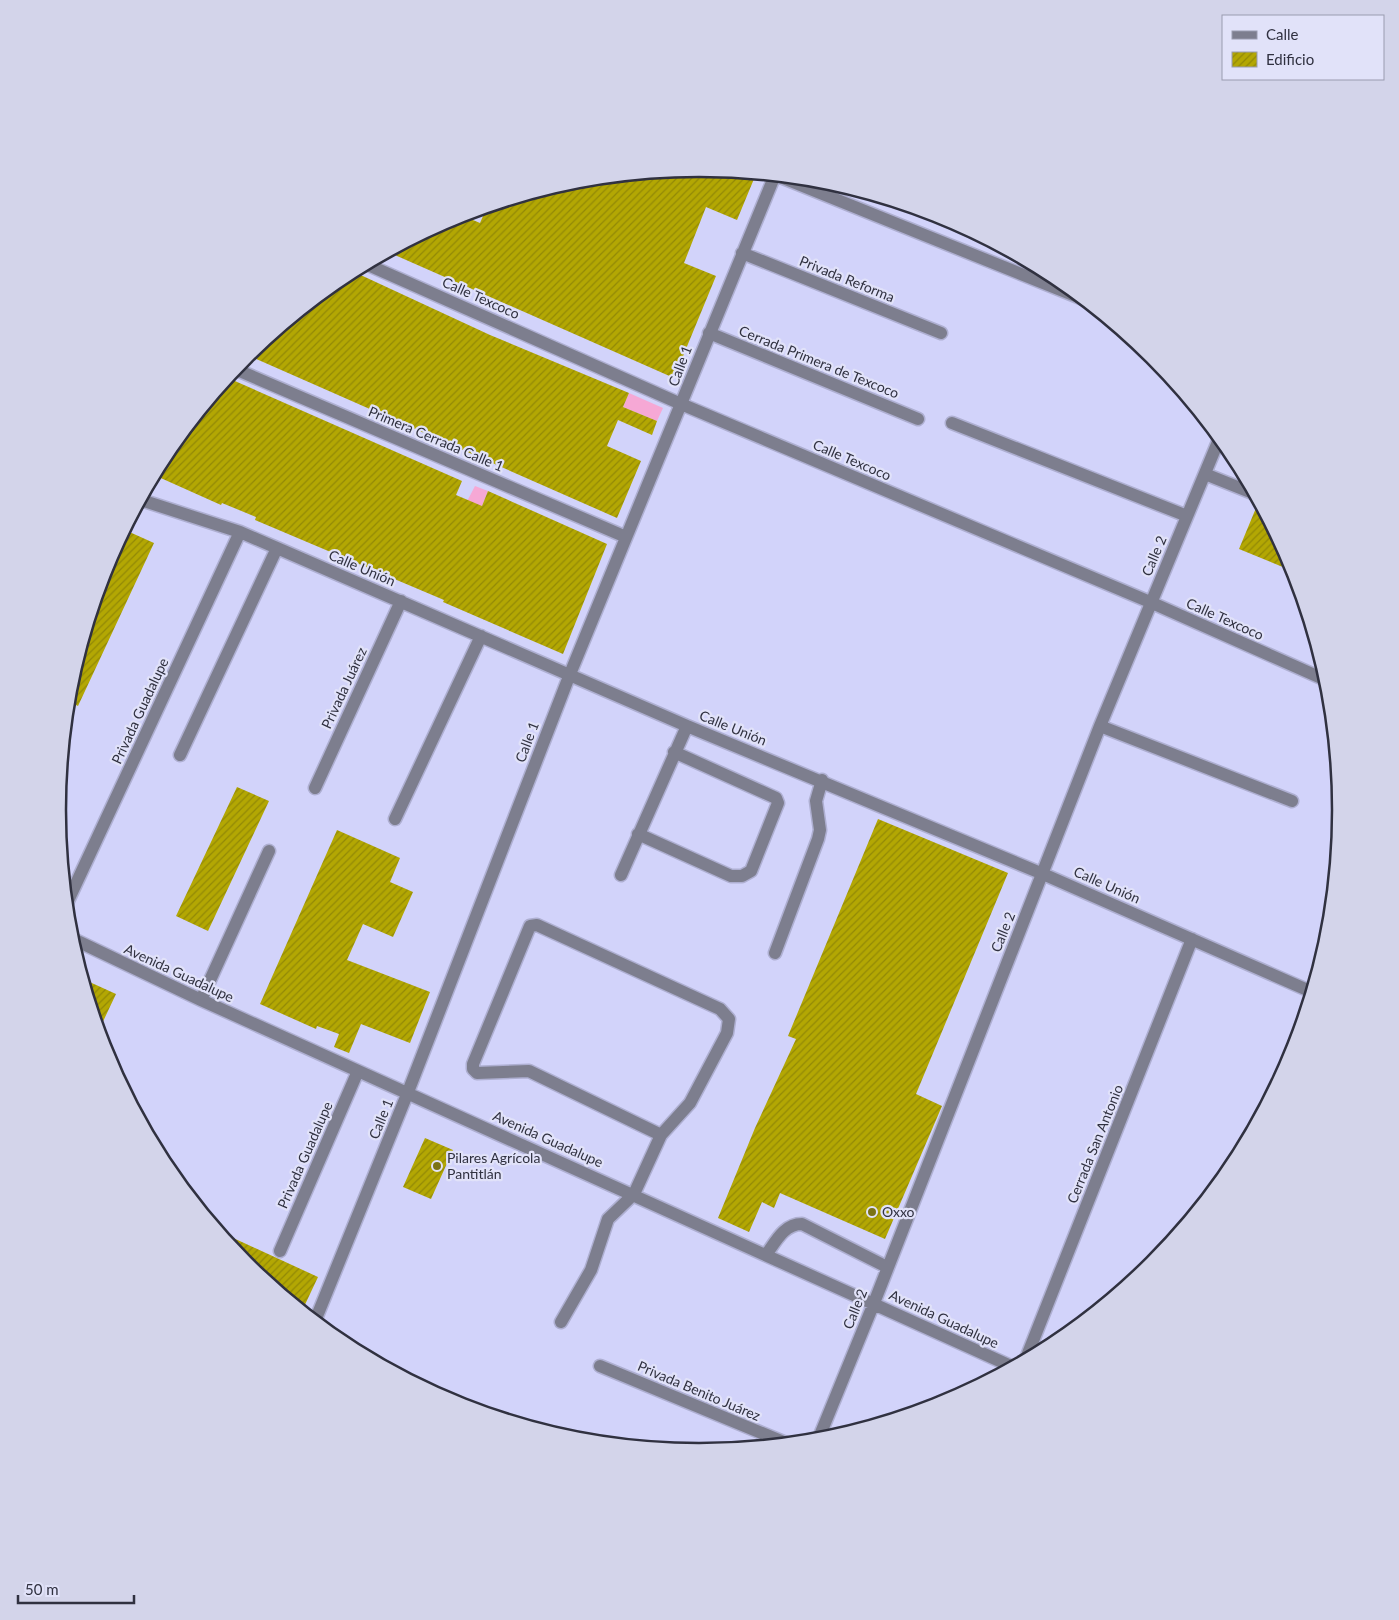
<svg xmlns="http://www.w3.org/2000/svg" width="1399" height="1620" font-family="Lato,sans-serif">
  <defs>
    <pattern id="building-hatch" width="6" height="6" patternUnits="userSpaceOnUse" patternTransform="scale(1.25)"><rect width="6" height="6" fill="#b3a703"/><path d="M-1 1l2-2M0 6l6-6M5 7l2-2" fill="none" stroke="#928906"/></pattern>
  </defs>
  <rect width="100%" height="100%" fill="#d2d3fa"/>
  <path fill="#f6a8d5" d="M629,393L663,408L657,421L623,407Z
    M475,486L488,491L466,546L448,538Z"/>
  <path fill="url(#building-hatch)" d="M700,168L756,174L737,220L706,207L684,263L716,276L674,378L388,252L454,217L461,215L480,223L487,207L575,180L623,175L633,179L635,174Z
    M352,271L490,335L629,393L623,407L657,421L652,435L618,420L607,446L641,461L617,518L247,355L343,276Z
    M228,378L462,481L456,495L482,506L488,491L607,544L563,654L443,602L444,600L255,520L256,517L222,503L221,505L154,475L166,453Z
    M1256,508L1264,511L1295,572L1239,549Z
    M125,530L154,543L78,706L68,701L70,684L106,564Z
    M237,787L269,801L208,931L176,916Z
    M878,819L1008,873L916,1094L942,1106L885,1239L780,1193L774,1208L762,1202L749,1232L718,1218L755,1128L796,1039L788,1036Z
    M337,830L400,858L390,882L413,892L393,937L363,924L347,960L430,992L410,1043L361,1024L349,1053L334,1047L339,1034L317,1026L316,1029L260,1004Z
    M83,979L116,994L99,1030L88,994Z
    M425,1138L453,1150L431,1199L403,1187Z
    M218,1231L318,1277L302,1311L245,1264Z"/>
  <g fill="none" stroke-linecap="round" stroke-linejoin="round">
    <defs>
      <path id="minor" d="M778,176L1083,299
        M742,253L941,333
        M366,264L681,404L1150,602L1328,681
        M709,333L918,419
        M235,369L626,537
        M952,423L1187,516
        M1205,474L1255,494
        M141,500L240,532L277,548L687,726L1043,874L1312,992
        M1100,726L1292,801
        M180,755L277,548
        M315,788L401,601
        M395,819L481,636
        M638,834L731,876H742L751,871L778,803L776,798L674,752
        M621,875L687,726
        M67,903L240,532
        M71,938L201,1000L1013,1367
        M775,953L818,839L820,830L816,801L822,780
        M201,1000L269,851
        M280,1251L358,1071
        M766,1255C776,1241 784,1224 802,1224L887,1267
        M315,1321L408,1092L570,674L775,175
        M561,1322L591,1270L608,1219L634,1194L661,1135L690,1103L727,1033L729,1019L720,1009L537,925L530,926L473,1064V1069L477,1073L529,1071L661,1135
        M1025,1361L1192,939
        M600,1366L786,1443
        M818,1440L874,1303L1100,726L1220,437"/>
    </defs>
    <use href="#minor" stroke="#aeafd1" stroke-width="15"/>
    <use href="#minor" stroke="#7d7e8e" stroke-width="12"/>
  </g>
  <g fill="#7b7315" stroke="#e1e2f9" stroke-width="2">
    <circle cx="437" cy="1166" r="5"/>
    <circle cx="872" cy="1212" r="5"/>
  </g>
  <g text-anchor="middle" stroke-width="4.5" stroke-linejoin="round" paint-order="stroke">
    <g font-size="14" fill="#303140" stroke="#e1e2f9">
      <text transform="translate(847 279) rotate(22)" y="5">Privada Reforma</text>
      <text transform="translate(481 298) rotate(24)" y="5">Calle Texcoco</text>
      <text transform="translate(819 362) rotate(22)" y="5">Cerrada Primera de Texcoco</text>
      <text transform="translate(680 366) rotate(-69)" y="5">Calle 1</text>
      <text transform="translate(436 439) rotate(23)" y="5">Primera Cerrada Calle 1</text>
      <text transform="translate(852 460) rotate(23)" y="5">Calle Texcoco</text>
      <text transform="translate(1154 556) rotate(-67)" y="5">Calle 2</text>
      <text transform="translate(362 568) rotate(23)" y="5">Calle Unión</text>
      <text transform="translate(1225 619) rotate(24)" y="5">Calle Texcoco</text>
      <text transform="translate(344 688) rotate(-65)" y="5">Privada Juárez</text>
      <text transform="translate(140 711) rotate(-65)" y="5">Privada Guadalupe</text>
      <text transform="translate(733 728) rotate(22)" y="5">Calle Unión</text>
      <text transform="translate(527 742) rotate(-69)" y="5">Calle 1</text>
      <text transform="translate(1107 885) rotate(24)" y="5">Calle Unión</text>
      <text transform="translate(1003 932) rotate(-68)" y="5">Calle 2</text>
      <text transform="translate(179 973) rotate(25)" y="5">Avenida Guadalupe</text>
      <text transform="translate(381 1119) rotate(-68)" y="5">Calle 1</text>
      <text transform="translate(548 1139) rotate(24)" y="5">Avenida Guadalupe</text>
      <text transform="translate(1095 1144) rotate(-68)" y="5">Cerrada San Antonio</text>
      <text transform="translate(305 1155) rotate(-66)" y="5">Privada Guadalupe</text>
      <text transform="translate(855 1309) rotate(-68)" y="5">Calle 2</text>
      <text transform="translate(944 1319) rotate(25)" y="5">Avenida Guadalupe</text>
      <text transform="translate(699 1391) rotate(23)" y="5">Privada Benito Juárez</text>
    </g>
    <g font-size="14" fill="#303140" stroke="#e1e2f9" text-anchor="start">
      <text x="447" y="1163">Pilares Agrícola<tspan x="447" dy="16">Pantitlán</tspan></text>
      <text x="882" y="1217">Oxxo</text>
    </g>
  </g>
  <path d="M0 0H1399V1620H0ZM66 810a633 633 0 1 1 1266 0a633 633 0 1 1-1266 0Z" fill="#d3d4ea" fill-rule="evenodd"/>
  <path fill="none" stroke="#303140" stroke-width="2.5" d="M66 810a633 633 0 1 1 1266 0a633 633 0 1 1-1266 0Z"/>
  <rect x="1222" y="15" width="162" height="65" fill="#e1e2f9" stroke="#9a9baf"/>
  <rect x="1232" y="31" width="25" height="8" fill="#7d7e8e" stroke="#9a9baf"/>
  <text x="1266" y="40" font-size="15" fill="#303140">Calle</text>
  <rect x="1232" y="52" width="25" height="15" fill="url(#building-hatch)" stroke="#9a9baf"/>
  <text x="1266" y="65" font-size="15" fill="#303140">Edificio</text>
  <path d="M18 1595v8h116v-8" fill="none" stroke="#303140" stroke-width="2.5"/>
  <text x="25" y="1595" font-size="15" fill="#303140" stroke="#e1e2f9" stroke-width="4" paint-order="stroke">50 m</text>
</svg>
